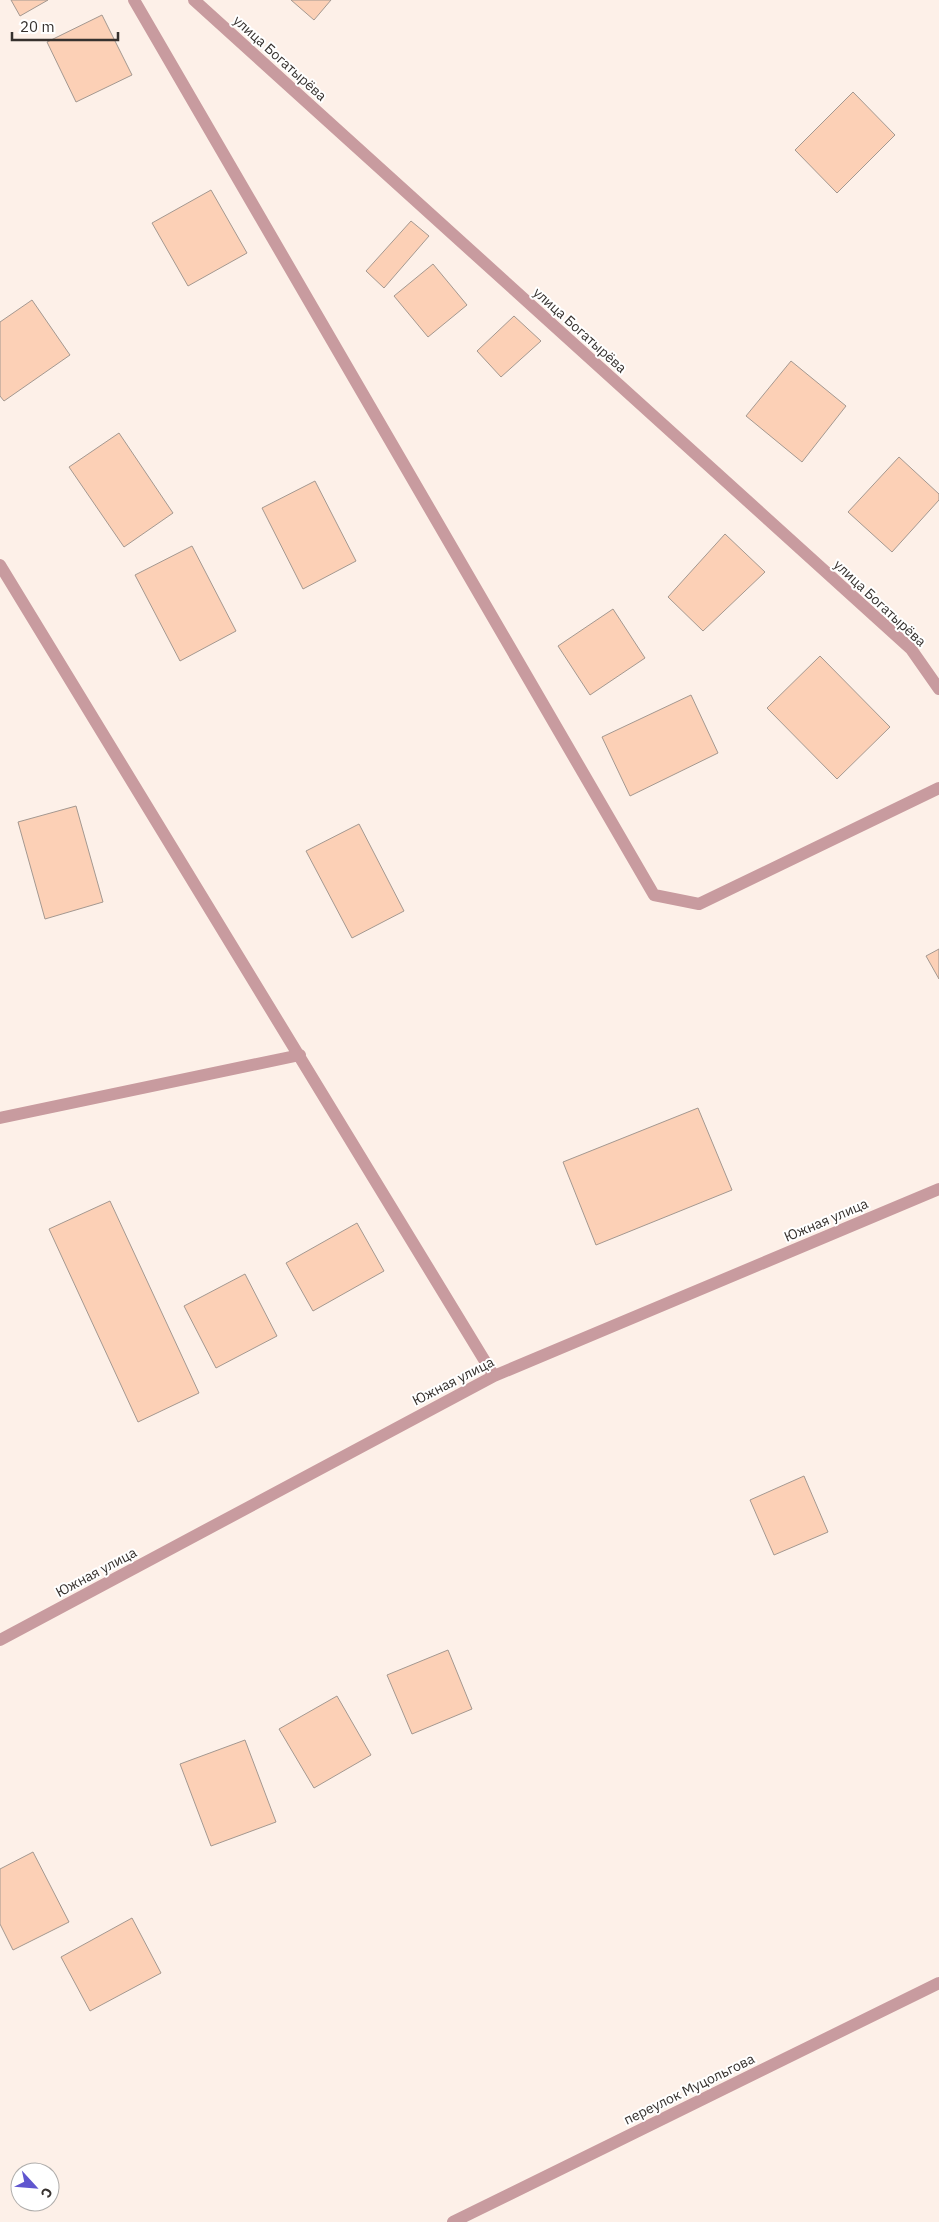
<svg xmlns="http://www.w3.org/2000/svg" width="939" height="2222" font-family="'IBM Plex Sans',sans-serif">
  <rect width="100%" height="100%" fill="#fdf0e8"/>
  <path fill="#fcd0b6" stroke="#a49890" d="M11,0H48L20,16Z
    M291,0H331L314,20Z
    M102,15L132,75L76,102L47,42Z
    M853,92L895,135L837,193L795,150Z
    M211,190L247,253L188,286L152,223Z
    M411,221L429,236L384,288L366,271Z
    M433,264L467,305L428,337L394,296Z
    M32,300L70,355L4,401L0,396V322Z
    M514,316L541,341L501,377L477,351Z
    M791,361L846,406L802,462L746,416Z
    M119,433L173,513L124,547L69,467Z
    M899,457L939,494V500L892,552L848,512Z
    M315,481L356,561L303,589L262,508Z
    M725,534L765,572L703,631L668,597Z
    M192,546L236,631L180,661L135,575Z
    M613,609L645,658L590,695L558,646Z
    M820,656L890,727L837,779L767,708Z
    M691,695L718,753L630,796L602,737Z
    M76,806L103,902L45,919L18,822Z
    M359,824L404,911L352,938L306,851Z
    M939,949V979L926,956Z
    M698,1108L732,1190L596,1245L563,1162Z
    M110,1201L199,1393L138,1422L49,1229Z
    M357,1223L384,1271L313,1311L286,1263Z
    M245,1274L277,1336L216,1368L184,1306Z
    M804,1476L828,1532L774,1555L750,1500Z
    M448,1650L472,1709L412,1734L387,1675Z
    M337,1696L371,1755L314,1788L279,1729Z
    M245,1740L276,1822L211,1846L180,1764Z
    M33,1852L69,1922L13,1950L0,1924V1869Z
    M132,1918L161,1973L90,2011L61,1957Z"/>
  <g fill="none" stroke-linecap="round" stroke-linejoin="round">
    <path stroke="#c89b9f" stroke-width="12" d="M134,0L654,895L699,904L939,788
      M194,0L911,649L939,689
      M0,565L494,1376
      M0,1118L300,1055
      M0,1640L494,1376L939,1189
      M453,2222L939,1983"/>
  </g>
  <g text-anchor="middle" stroke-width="4" stroke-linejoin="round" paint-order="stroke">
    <g font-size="14" fill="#36312e" stroke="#fff">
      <text transform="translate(280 58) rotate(42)" y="5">улица Богатырёва</text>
      <text transform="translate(580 330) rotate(42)" y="5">улица Богатырёва</text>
      <text transform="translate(880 603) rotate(43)" y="5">улица Богатырёва</text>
      <text transform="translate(826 1220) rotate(-23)" y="5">Южная улица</text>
      <text transform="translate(453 1381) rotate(-27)" y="5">Южная улица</text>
      <text transform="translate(96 1572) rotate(-28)" y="5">Южная улица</text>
      <text transform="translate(689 2089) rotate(-26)" y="5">переулок Муцольгова</text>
    </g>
  </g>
  <g transform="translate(35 2187) rotate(116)"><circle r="24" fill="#ffffff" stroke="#afadab"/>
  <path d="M0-4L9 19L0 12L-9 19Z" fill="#6056cf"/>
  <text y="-8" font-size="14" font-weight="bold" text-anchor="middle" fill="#36312e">С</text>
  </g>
  <path d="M12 32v8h106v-8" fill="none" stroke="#36312e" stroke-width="2.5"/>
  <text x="20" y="32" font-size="15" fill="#36312e" stroke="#ffffff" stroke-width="4" paint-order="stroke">20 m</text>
</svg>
